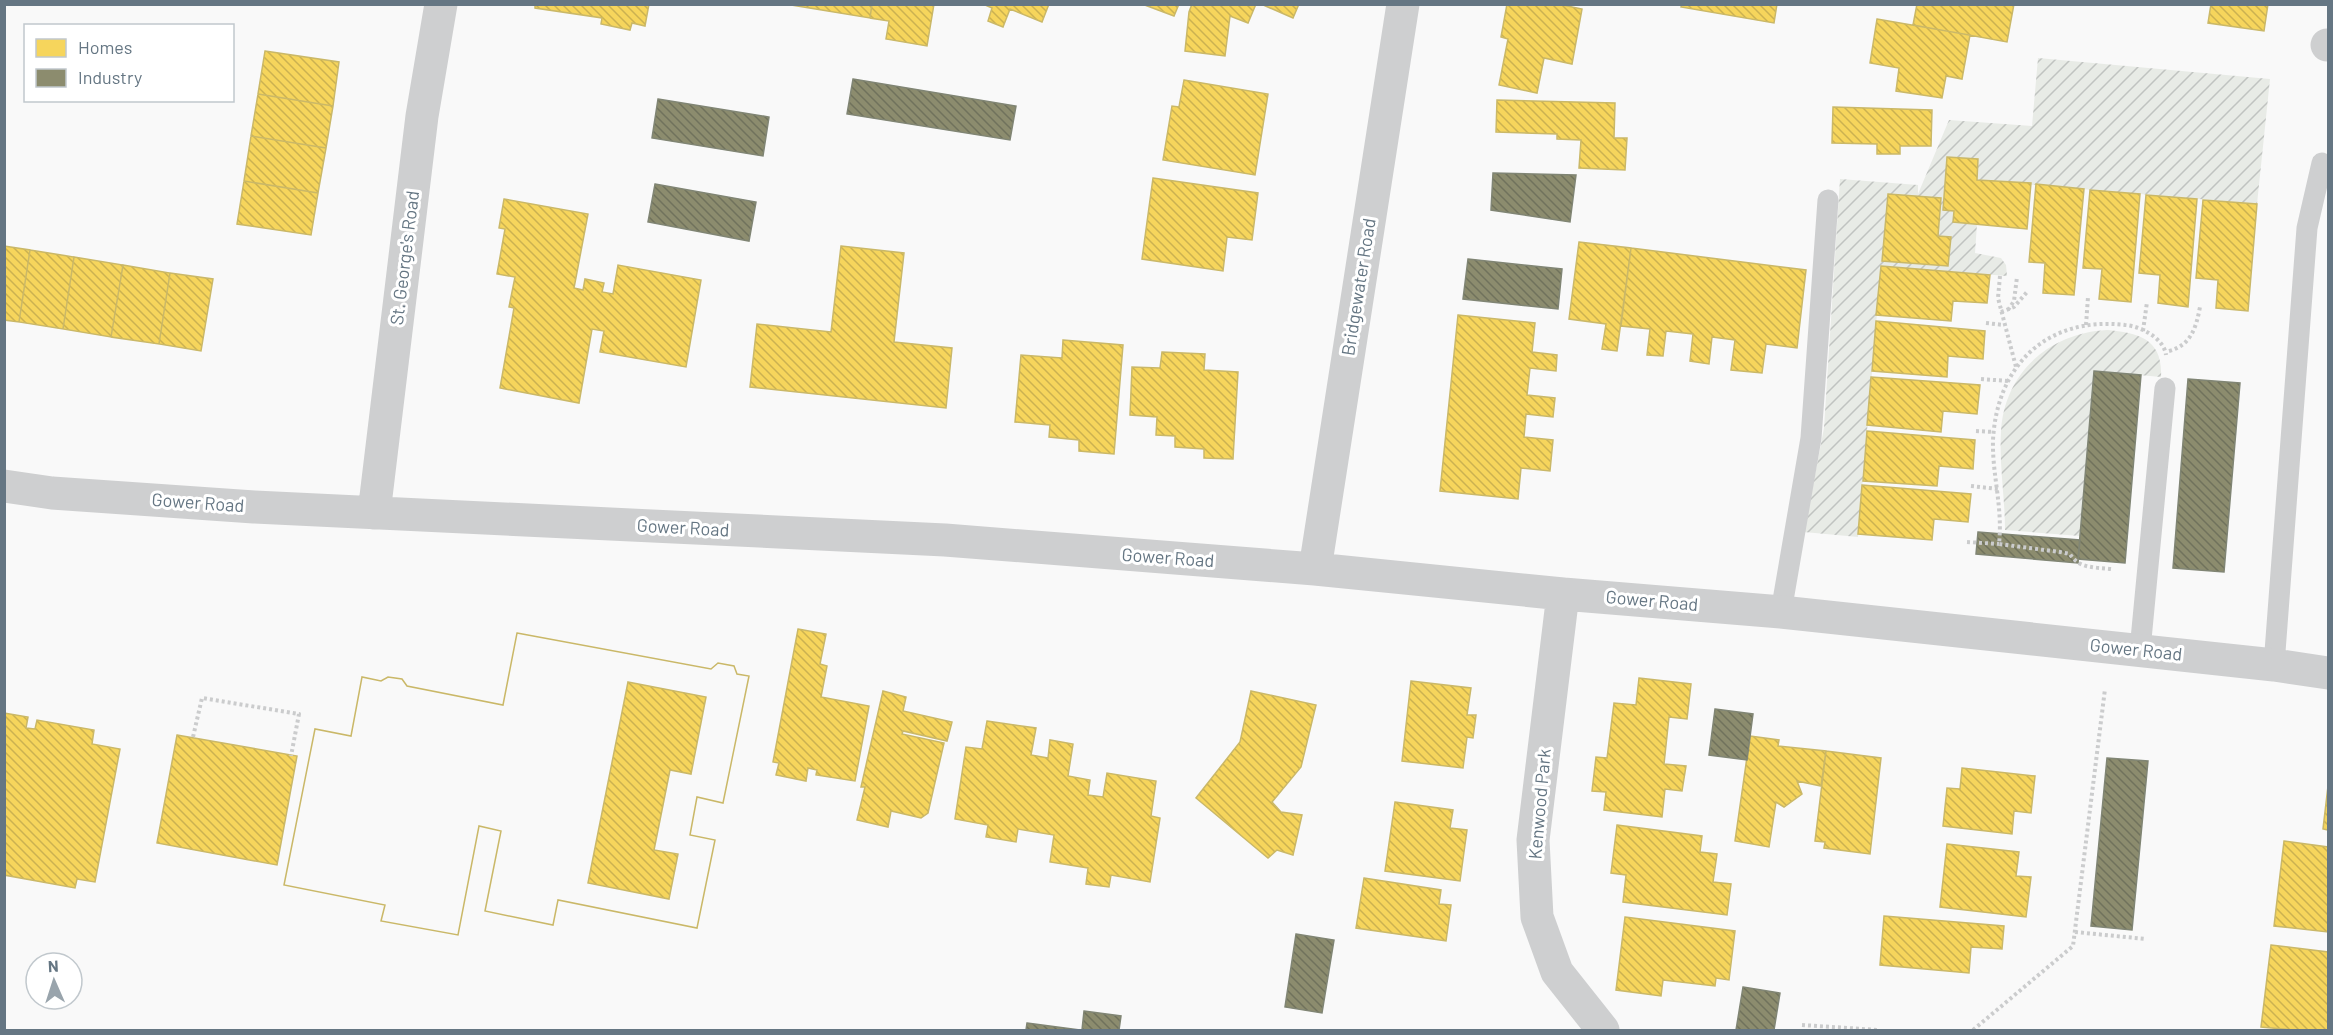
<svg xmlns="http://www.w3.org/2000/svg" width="2333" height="1035" font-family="Barlow,sans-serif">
  <defs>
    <pattern id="garden-furrows" width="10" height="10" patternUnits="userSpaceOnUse" patternTransform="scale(1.5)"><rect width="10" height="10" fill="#e8ebe6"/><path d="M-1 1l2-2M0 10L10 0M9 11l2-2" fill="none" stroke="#c0c3c0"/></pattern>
    <pattern id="homes-back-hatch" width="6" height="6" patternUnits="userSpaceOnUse" patternTransform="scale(1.5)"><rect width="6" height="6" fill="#f6d55c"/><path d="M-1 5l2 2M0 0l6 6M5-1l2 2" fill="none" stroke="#cbb151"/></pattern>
    <pattern id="industry-back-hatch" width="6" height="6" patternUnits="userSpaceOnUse" patternTransform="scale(1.5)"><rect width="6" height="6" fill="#8c8c6e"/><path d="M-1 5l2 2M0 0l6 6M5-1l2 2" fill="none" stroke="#70725c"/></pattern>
  </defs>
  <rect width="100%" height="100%" fill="#f9f9f9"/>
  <path fill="url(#garden-furrows)" fill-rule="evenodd" d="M2038,58L2270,79L2257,204L1977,180L1978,159L1947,157L1943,209L1954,211L1953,222L1977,224L1975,253L2001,258L2006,265L2007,276L1881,266L1858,537L1804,532L1824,428L1840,179L1918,185V194L1949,120L2032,126ZM1888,194L1941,199L1938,236L1882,260Z
    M2107,330C2139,333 2163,339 2161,377L2095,371L2080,536L2005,530C2005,497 1999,465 2001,432C2004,373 2049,333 2107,330Z"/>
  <path fill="url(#homes-back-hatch)" stroke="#cab868" stroke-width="1.5" fill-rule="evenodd" d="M535,4H649L645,26L632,23L630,30L601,24L602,18L535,8Z
    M785,4H872L870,18Z
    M872,4H934L927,46L886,39L889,21L870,18Z
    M983,4H1049L1042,22L1010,9L1003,27L988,21L992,8Z
    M1142,4H1179L1174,16Z
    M1192,4H1256L1248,23L1230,16L1225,56L1185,51L1189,12Z
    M1261,4H1299L1293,18Z
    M1507,4H1558L1582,9L1572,64L1544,58L1537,93L1499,85L1508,39L1501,37Z
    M1682,4H1777L1774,23L1681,7Z
    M1917,4H2014L2007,42L1913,25Z
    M2211,4H2268L2264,31L2208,23Z
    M1877,19L1970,35L1962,79L1946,76L1942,98L1896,91L1899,68L1870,63Z
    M265,51L339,62L333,106L258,94Z
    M1184,80L1268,94L1255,175L1163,160L1172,106L1179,107Z
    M258,94L333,106L326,148L251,136Z
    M1497,100L1615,103L1614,138H1627L1625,170L1579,168L1581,140L1557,139V134L1496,132Z
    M1833,107L1932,110L1931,146H1900V154H1877V144L1832,143Z
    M251,136L326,148L318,193L244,181Z
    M1947,157L1978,159L1977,180L2031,183L2027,229L1953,222L1954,211L1943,210Z
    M1153,178L1258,193L1252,240L1227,237L1223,271L1142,259Z
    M244,181L318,193L311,235L237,224Z
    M2036,184L2084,189L2074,295L2043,293L2045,263L2029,262Z
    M2090,190L2140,194L2131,302L2099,299L2102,269L2083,268Z
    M1888,194L1941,198L1938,236L1951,237L1948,266L1882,261Z
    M2146,195L2197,199L2188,307L2158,303L2160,275L2139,273Z
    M504,199L588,214L574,288L583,290L585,279L604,283L602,292L613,294L618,265L701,280L686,367L600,352L604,331L592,329L579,403L500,388L514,308L509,307L515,277L497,274L505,229L499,228Z
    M2203,200L2257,204L2248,311L2216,308L2218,280L2196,278Z
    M1579,242L1631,248L1617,351L1602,349L1606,324L1569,319Z
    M4,246L30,250L19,322L4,320Z
    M841,246L904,253L894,342L952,348L946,408L750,387L757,324L831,332Z
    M1631,248L1806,270L1797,348L1766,344L1762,373L1731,370L1735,340L1712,337L1709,364L1690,361L1693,334L1666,331L1663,356L1647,355L1650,329L1621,326Z
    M30,250L74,257L63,329L19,322Z
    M74,257L123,265L111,337L63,329Z
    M123,265L170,273L159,344L111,337Z
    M1881,266L1990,275L1987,303L1953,301L1951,321L1876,315Z
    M170,273L213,279L201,351L159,344Z
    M1458,315L1535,323L1532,352L1557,355L1556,371L1530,368L1527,395L1555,398L1553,417L1526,414L1524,437L1553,440L1550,471L1521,468L1518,499L1440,491Z
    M1876,321L1985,331L1983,359L1948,356L1947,377L1872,371Z
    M1063,340L1123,345L1114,454L1079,451V440L1049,437L1050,425L1015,422L1021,355L1062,358Z
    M1162,352L1205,354L1204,370L1238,372L1233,459L1204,458V449L1175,447V436L1156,435L1157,417L1130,415L1132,367L1160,368Z
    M1871,377L1980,385L1977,414L1943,411L1941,432L1867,425Z
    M1867,431L1975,440L1973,469L1939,466L1937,486L1863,481Z
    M1862,485L1971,494L1968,522L1934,519L1932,540L1858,534Z
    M798,629L826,634L820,664L827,666L821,697L869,706L855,781L816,775L817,770L808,768L806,781L776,775L779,763L773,762Z
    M517,633L711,669L718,663L734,666L737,674L749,676L723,803L697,797L690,835L715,840L697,928L558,900L553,925L485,911L501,831L479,826L458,935L381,921L385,905L284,885L315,729L351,736L362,677L381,681L388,677L402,679L407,686L503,705ZM628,682L706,697L691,774L670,770L654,850L678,854L669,899L588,883Z
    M517,633L711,669L718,663L734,666L737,674L749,676L723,803L697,797L690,835L715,840L697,928L558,900L553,925L485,911L501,831L479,826L458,935L381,921L385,905L284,885L315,729L351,736L362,677L381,681L388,677L402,679L407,686L503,705Z
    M1639,678L1691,684L1687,719L1669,717L1664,764L1686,766L1682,791L1665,789L1662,817L1604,810L1606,792L1592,791L1596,757L1607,758L1614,703L1636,705Z
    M1411,681L1471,688L1467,715H1476L1473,738L1467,737L1463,768L1402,761Z
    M883,691L906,697L903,711L952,722L947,741L903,731L902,734L944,743L928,813L921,818L891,811L888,827L857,820L865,787H861Z
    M1251,691L1316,705L1301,767L1272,802L1281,812L1302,815L1293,855L1277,850L1268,858L1196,798L1240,742Z
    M4,713L28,717L26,728L35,729L37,720L94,730L92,744L120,749L95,882L77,879L75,888L4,875Z
    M987,721L1036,728L1031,755L1048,758L1050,740L1073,744L1068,776L1090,780L1088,795L1103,797L1107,773L1156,781L1151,816L1160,818L1150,882L1111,875L1109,887L1086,884L1088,868L1050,862L1054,835L1018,829L1016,842L986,837L988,825L955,819L966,747L982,749Z
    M177,735L297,756L277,865L157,843Z
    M1750,736L1779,740L1778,746L1826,751L1821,786L1797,781L1802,794L1784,807L1776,802L1769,847L1735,841Z
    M1826,751L1881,758L1870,854L1824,848L1825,842L1815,841Z
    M1962,768L2035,776L2031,813L2014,811L2012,834L1943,826L1947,788L1960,789Z
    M2328,786V830L2323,829Z
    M1395,802L1453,810L1450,828L1467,830L1460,881L1385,871Z
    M1617,825L1702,836L1700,852L1717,854L1713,882L1731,884L1727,915L1623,902L1626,875L1611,873Z
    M2284,841L2328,847V932L2274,926Z
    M1947,844L2019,852L2016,876L2031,877L2026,917L1940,907Z
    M1364,878L1441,890L1439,904L1451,905L1446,941L1356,928Z
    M1884,916L2004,926L2002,949L1971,947L1969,973L1880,965Z
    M1625,917L1735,931L1729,980L1716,978L1715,986L1663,980L1661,996L1616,990Z
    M2271,945L2328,952V1030H2292L2261,1027Z"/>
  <path fill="url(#industry-back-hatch)" stroke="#808574" stroke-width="1.5" d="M853,79L1016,106L1010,140L847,114Z
    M658,99L769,117L763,156L652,138Z
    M1493,173L1576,175L1570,222L1491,210Z
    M655,184L756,202L749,241L648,222Z
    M1468,259L1562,269L1558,309L1463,299Z
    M2094,371L2141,375L2125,563L2078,559Z
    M2188,379L2240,383L2224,572L2173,568Z
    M1978,532L2080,540L2078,563L1976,554Z
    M1715,709L1753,714L1747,760L1709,755Z
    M2107,758L2148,761L2132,930L2091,926Z
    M1296,934L1334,940L1322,1013L1285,1007Z
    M1743,987L1780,993L1774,1030H1736Z
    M1084,1011L1121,1016L1119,1030H1082Z
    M1027,1023L1080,1030H1026Z"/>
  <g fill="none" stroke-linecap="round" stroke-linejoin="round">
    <path stroke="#cbcccd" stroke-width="4" stroke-dasharray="3 3" stroke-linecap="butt" d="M2000,276L1998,298L2016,367
      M2008,310L2014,301L2017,277
      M2001,312L2014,307L2027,292
      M1986,323L2004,325
      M2086,325L2088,297
      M2143,331L2147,302
      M2169,351C2191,345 2196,328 2200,307
      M1981,379L2008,381
      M1976,431L1994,432
      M1971,486L1998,489
      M1967,542L1999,544
      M2111,569C2095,567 2079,569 2070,554L2060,552L1999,544C2003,507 1992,475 1993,440C1997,364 2048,316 2125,325C2140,326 2164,338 2166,355
      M193,737L202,698L299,714L291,756
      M2075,932L2146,939
      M1802,1025L1878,1030
      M1973,1030L2073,946L2105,689"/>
    <path stroke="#cecfd0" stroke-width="21" d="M1781,612L1811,438L1828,200
      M2140,650L2165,388
      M2274,665L2307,228L2322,163"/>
    <path stroke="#cecfd0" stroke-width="33" d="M2327,45H2328
      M4,486L52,493L254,507L945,540L1315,569L1563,594L1781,612L2274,665L2328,673
      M374,513L422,116L441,4
      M1315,569L1403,4
      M1563,594L1533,840L1537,917L1557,972L1603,1030"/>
  </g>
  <g text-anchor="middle" stroke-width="6" stroke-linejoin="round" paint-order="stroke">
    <g font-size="18" fill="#657683" stroke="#fff">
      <text transform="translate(405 258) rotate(-83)" y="6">St. George's Road</text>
      <text transform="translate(1359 287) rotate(-81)" y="6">Bridgewater Road</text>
      <text transform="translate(198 503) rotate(4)" y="6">Gower Road</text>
      <text transform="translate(683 528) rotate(3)" y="6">Gower Road</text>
      <text transform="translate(1168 558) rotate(4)" y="6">Gower Road</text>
      <text transform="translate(1652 601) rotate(5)" y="6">Gower Road</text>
      <text transform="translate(2136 650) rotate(6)" y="6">Gower Road</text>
      <text transform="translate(1540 804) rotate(-85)" y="6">Kenwood Park</text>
    </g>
  </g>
  <rect width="2333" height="1035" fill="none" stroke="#657683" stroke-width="12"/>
  <rect x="24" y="24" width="210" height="78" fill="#ffffff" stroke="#c1c8cd" stroke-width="1.5"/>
  <rect x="36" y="39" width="30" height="18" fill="#f6d55c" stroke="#c1c8cd" stroke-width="1.5"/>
  <text x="78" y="54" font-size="18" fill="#657683">Homes</text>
  <rect x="36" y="69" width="30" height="18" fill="#8c8c6e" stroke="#c1c8cd" stroke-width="1.5"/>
  <text x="78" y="84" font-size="18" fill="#657683">Industry</text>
  <g transform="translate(54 981) rotate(357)"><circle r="28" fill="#ffffff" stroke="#c1c8cd" stroke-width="1.5"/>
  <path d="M0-4.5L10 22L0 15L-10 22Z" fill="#99a4ac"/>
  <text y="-9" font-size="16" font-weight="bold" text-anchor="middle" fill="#657683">N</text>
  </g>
</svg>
